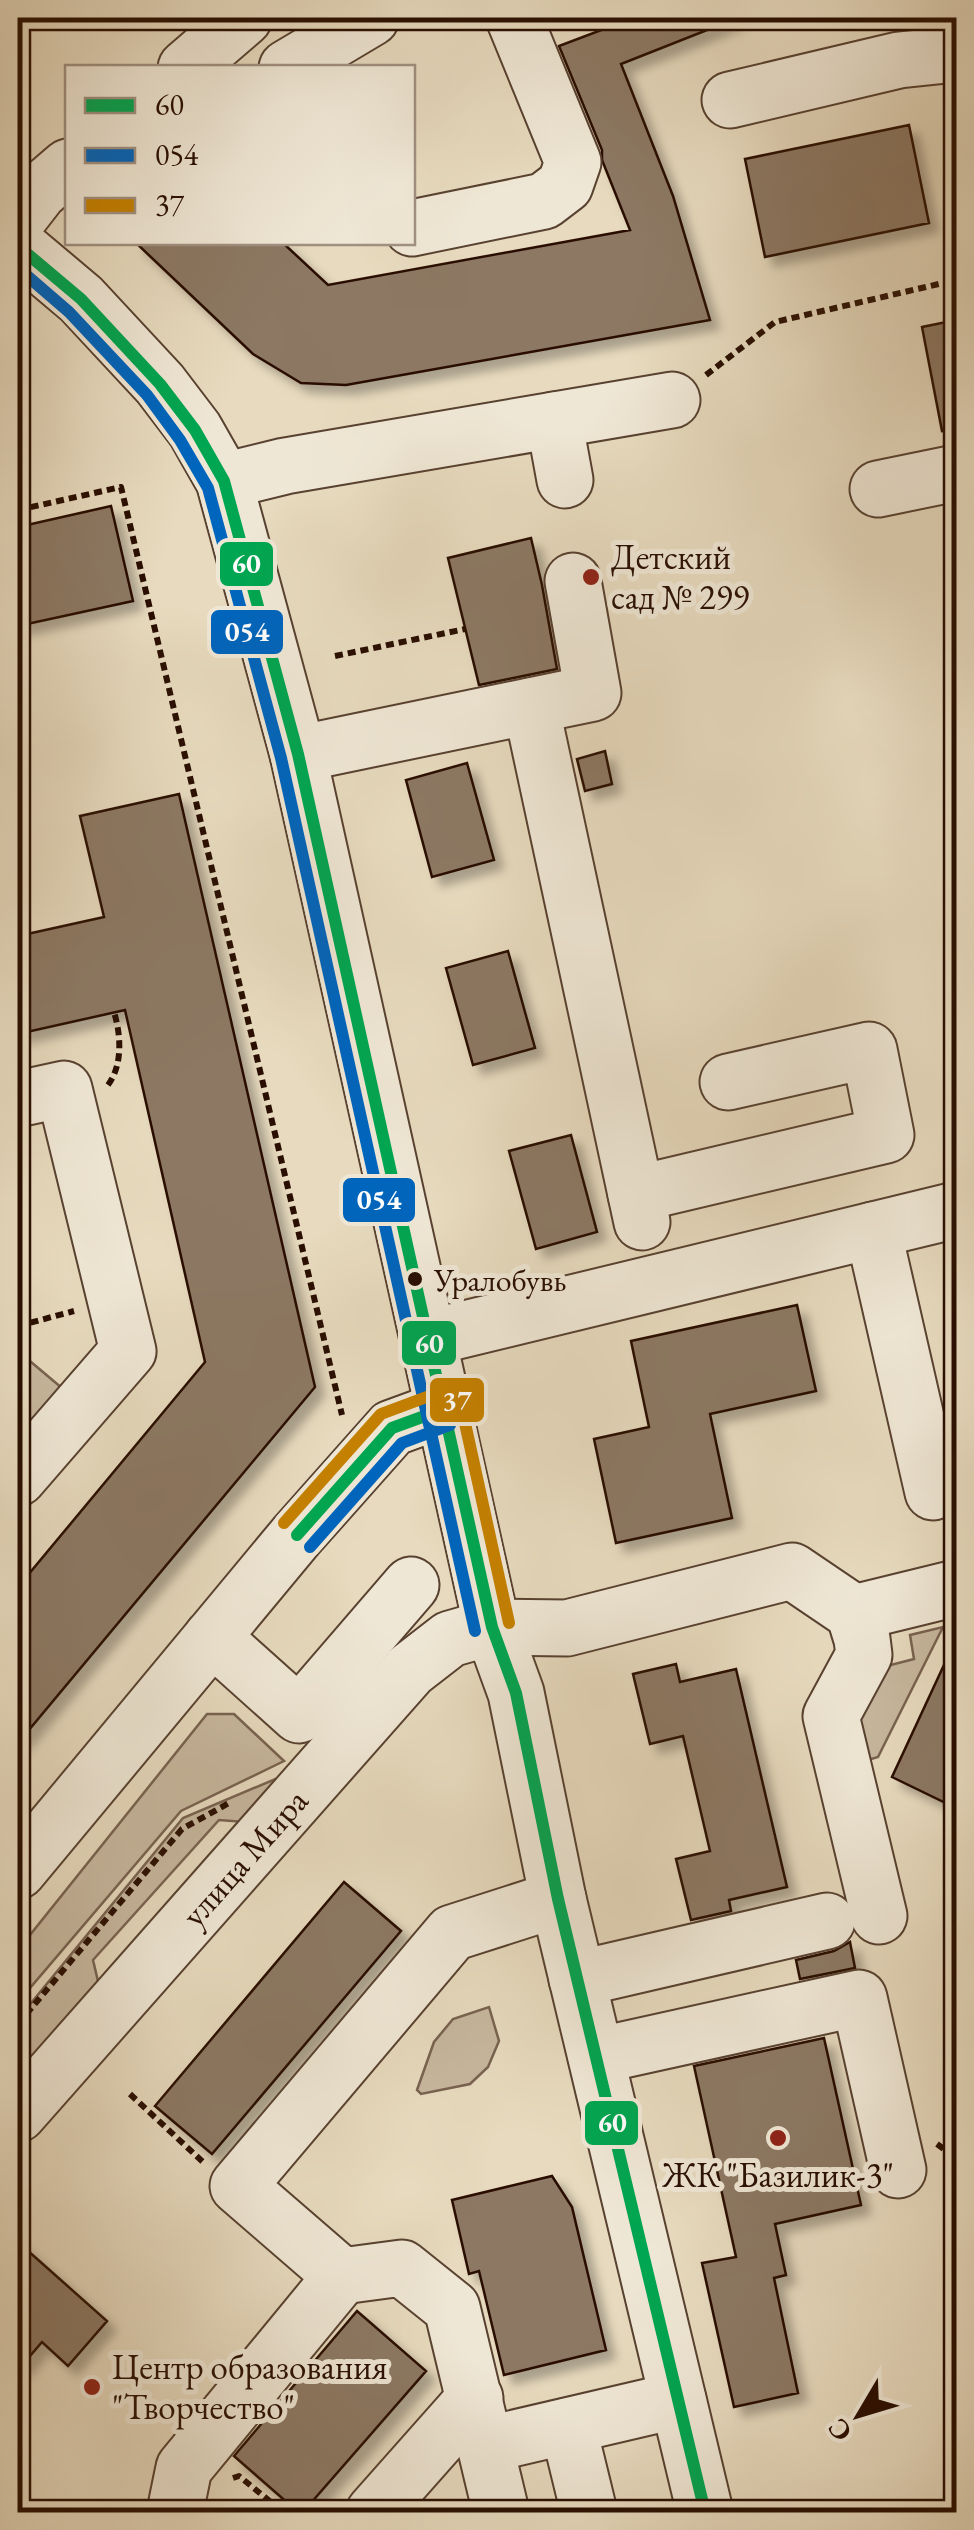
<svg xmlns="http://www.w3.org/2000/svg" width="974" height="2530" font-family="'EB Garamond',serif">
  <defs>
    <filter id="shadow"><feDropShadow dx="9" dy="9" stdDeviation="5" flood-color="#0004"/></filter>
  </defs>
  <rect width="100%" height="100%" fill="#e7dabe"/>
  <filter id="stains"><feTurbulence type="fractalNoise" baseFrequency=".002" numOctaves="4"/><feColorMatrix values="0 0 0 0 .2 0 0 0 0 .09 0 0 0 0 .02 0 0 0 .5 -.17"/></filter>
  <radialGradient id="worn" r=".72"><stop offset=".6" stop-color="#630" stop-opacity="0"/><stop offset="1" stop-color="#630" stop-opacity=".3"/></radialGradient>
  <path fill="#c7b79e" stroke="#786250" stroke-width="2.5" d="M18,1351L69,1394L18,1456Z
    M943,1627L878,1757L855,1764L847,1727L871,1670L914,1659L910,1635Z
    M207,1714H234L284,1761L181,1811L18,2002V1950Z
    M285,1775L245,1822L219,1820L93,1960L102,1998L18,2096V2019L183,1818Z
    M489,2007L499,2041L488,2067L470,2084L421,2094L417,2090L434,2042L453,2019Z"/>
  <path fill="#8c7863" stroke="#290e01" stroke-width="2.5" filter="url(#shadow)" d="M633,18H734L735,19L621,64L673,196L710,320L346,385L301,383L253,354L135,242H282L328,285L630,230L602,160V150L559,46Z
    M909,125L929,223L765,257L745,159Z
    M956,320V429L942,431L922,327Z
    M111,506L133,601L18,626V527Z
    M531,538L542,585L557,669L479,685L448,558Z
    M605,751L612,784L585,791L577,759Z
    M467,763L494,860L432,877L406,780Z
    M179,794L315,1387L18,1743V1587L205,1362L125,1010L18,1034V936L104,917L80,816Z
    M508,951L535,1048L473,1065L446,968Z
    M571,1135L597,1232L536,1249L509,1151Z
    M797,1305L816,1391L710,1414L732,1518L616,1543L594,1439L649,1427L631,1341Z
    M956,1639V1808L892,1777Z
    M676,1664L680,1682L736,1669L787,1887L729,1900L731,1911L691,1920L676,1859L710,1851L683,1736L650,1744L633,1674Z
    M344,1882L401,1931L212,2154L155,2106Z
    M850,1942L855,1968L800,1979L796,1960L834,1951Z
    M824,2038L861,2205L775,2224L786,2275L774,2278L798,2393L734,2407L702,2263L736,2257L694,2066Z
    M552,2176L572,2207L606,2350L504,2375L479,2271L469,2274L452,2200Z
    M18,2242L107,2321L68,2366L42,2342L18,2370Z
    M357,2311L426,2371L303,2512H298L234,2456Z"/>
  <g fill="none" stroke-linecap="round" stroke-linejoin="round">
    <defs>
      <g id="minor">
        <path d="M186,68L244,18"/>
        <path d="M287,68L371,18"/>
        <path d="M730,100L899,60L956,54"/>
        <path d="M18,219L39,192L68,167"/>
        <path d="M412,228L544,201L565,185L573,162L514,18"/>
        <path d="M18,246L81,299L160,384L195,430L224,481L298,754L492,1627L516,1693L558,1899L705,2512"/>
        <path d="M554,420L565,480"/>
        <path d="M224,481L285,466L672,400"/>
        <path d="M878,489L956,473"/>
        <path d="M531,706L642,1222"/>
        <path d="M298,754L593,693L573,581"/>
        <path d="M18,1099L64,1089L128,1351L18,1478"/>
        <path d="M636,1194L886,1135L869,1050L728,1082"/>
        <path d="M873,1230L933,1492"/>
        <path d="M428,1338L956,1210"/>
        <path d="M854,1613L956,1588"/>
        <path d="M212,1637L299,1715L411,1585"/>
        <path d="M18,1871L297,1535L392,1428L444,1409"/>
        <path d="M577,1979L827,1921"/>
        <path d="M596,2056L859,1998L898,2170"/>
        <path id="s1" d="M18,2114L410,1670L450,1639L492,1627L567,1628L792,1571L854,1613L862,1639L864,1655L831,1716L879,1916"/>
        <path d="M568,2426L589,2512"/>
        <path d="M485,2445L678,2400"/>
        <path d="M177,2502L184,2468L342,2276"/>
        <path d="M374,2512L475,2398"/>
        <path d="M501,2512L452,2308L402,2268L342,2276L238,2186L452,1933L558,1899"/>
      </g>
    </defs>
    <use href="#minor" stroke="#584130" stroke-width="59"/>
    <path stroke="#290e01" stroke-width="6" stroke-dasharray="8 5" stroke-linecap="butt" d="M706,375L775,322L956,280
      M18,510L121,487L342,1415
      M335,656L465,629
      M108,1085C123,1065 121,1035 114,1012
      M18,1326L74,1311
      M18,2024L182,1829L229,1803
      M130,2094L204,2163
      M937,2144L956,2158
      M233,2478L239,2476L283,2512"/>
    <use href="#minor" stroke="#efe7d5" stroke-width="55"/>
    <defs>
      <path id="bus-1" d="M18,246L81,299L160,384L195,430L224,481L298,754L492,1627L516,1693L558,1899L705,2512
        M297,1535L392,1428L444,1409"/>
      <path id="bus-2" d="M18,268L69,312L147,395L180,440L208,488L281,758L475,1631
        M310,1547L402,1443L450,1425"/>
      <path id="bus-3" d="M284,1523L381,1414L440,1392L452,1393L461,1405L509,1623"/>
    </defs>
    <use href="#bus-1" stroke="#efe7d5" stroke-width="20"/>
    <use href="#bus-2" stroke="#efe7d5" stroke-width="20"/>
    <use href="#bus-3" stroke="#efe7d5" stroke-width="20"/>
    <use href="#bus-1" stroke="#00a651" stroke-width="12"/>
    <use href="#bus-2" stroke="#0065bd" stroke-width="12"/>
    <use href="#bus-3" stroke="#c48000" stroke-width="12"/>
  </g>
  <g fill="#8f2418" stroke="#efe7d5" stroke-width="4">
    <circle cx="591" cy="577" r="10"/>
    <circle cx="778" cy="2138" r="10"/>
    <circle cx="92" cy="2387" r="10"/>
  </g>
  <circle fill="#290e01" stroke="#efe7d5" stroke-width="4" cx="415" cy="1279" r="9"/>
  <g text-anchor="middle" stroke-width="10" stroke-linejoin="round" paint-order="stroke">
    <g font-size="32" fill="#290e01" stroke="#efe7d5" text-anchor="start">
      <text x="434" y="1291">Уралобувь</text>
    </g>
    <g font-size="35" fill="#290e01" stroke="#efe7d5" text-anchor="start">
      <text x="611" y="569">Детский<tspan x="611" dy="40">сад № 299</tspan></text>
      <text x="778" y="2187" text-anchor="middle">ЖК "Базилик-3"</text>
      <text x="112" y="2379">Центр образования<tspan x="112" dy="40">"Творчество"</tspan></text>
    </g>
    <g font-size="35" fill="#290e01" stroke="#efe7d5">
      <text dy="12" stroke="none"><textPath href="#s1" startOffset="342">улица Мира</textPath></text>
    </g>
  </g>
  <g stroke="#efe7d5" stroke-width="4">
    <rect x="218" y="540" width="57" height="48" rx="10" fill="#00a651"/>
    <rect x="209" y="608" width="76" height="48" rx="10" fill="#0065bd"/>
    <rect x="341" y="1176" width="76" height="48" rx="10" fill="#0065bd"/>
    <rect x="400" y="1319" width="58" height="48" rx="10" fill="#00a651"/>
    <rect x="428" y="1376" width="58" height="48" rx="10" fill="#c48000"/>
    <rect x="583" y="2099" width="57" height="48" rx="10" fill="#00a651"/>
  </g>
  <g font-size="28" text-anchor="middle" font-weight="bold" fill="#fff">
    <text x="246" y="573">60</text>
    <text x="247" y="641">054</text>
    <text x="379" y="1209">054</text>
    <text x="429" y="1353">60</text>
    <text x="457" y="1410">37</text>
    <text x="612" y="2132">60</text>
  </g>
  <rect width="974" height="2530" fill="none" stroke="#e7dabe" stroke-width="60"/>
  <rect x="20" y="20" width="934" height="2490" fill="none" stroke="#290e01" stroke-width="5"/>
  <rect x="30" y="30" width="914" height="2470" fill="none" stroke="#290e01" stroke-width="2.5"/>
  <rect x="65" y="65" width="350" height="180" fill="#efe7d5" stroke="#a09080" stroke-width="2.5"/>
  <rect x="85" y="98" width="50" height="15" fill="#00a651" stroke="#a09080" stroke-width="2.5"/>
  <text x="155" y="115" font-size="30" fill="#290e01">60</text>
  <rect x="85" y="148" width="50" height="15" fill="#0065bd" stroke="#a09080" stroke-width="2.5"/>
  <text x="155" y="165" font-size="30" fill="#290e01">054</text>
  <rect x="85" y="198" width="50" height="15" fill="#c48000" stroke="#a09080" stroke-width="2.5"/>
  <text x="155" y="215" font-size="30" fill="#290e01">37</text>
  <g transform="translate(859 2415) rotate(232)" stroke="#efe7d5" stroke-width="8" paint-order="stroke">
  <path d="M0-8L18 38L0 25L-18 38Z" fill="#290e01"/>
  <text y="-15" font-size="28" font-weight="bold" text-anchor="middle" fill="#290e01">С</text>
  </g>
  <rect width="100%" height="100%" filter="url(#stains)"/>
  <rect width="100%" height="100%" fill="url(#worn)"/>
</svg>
